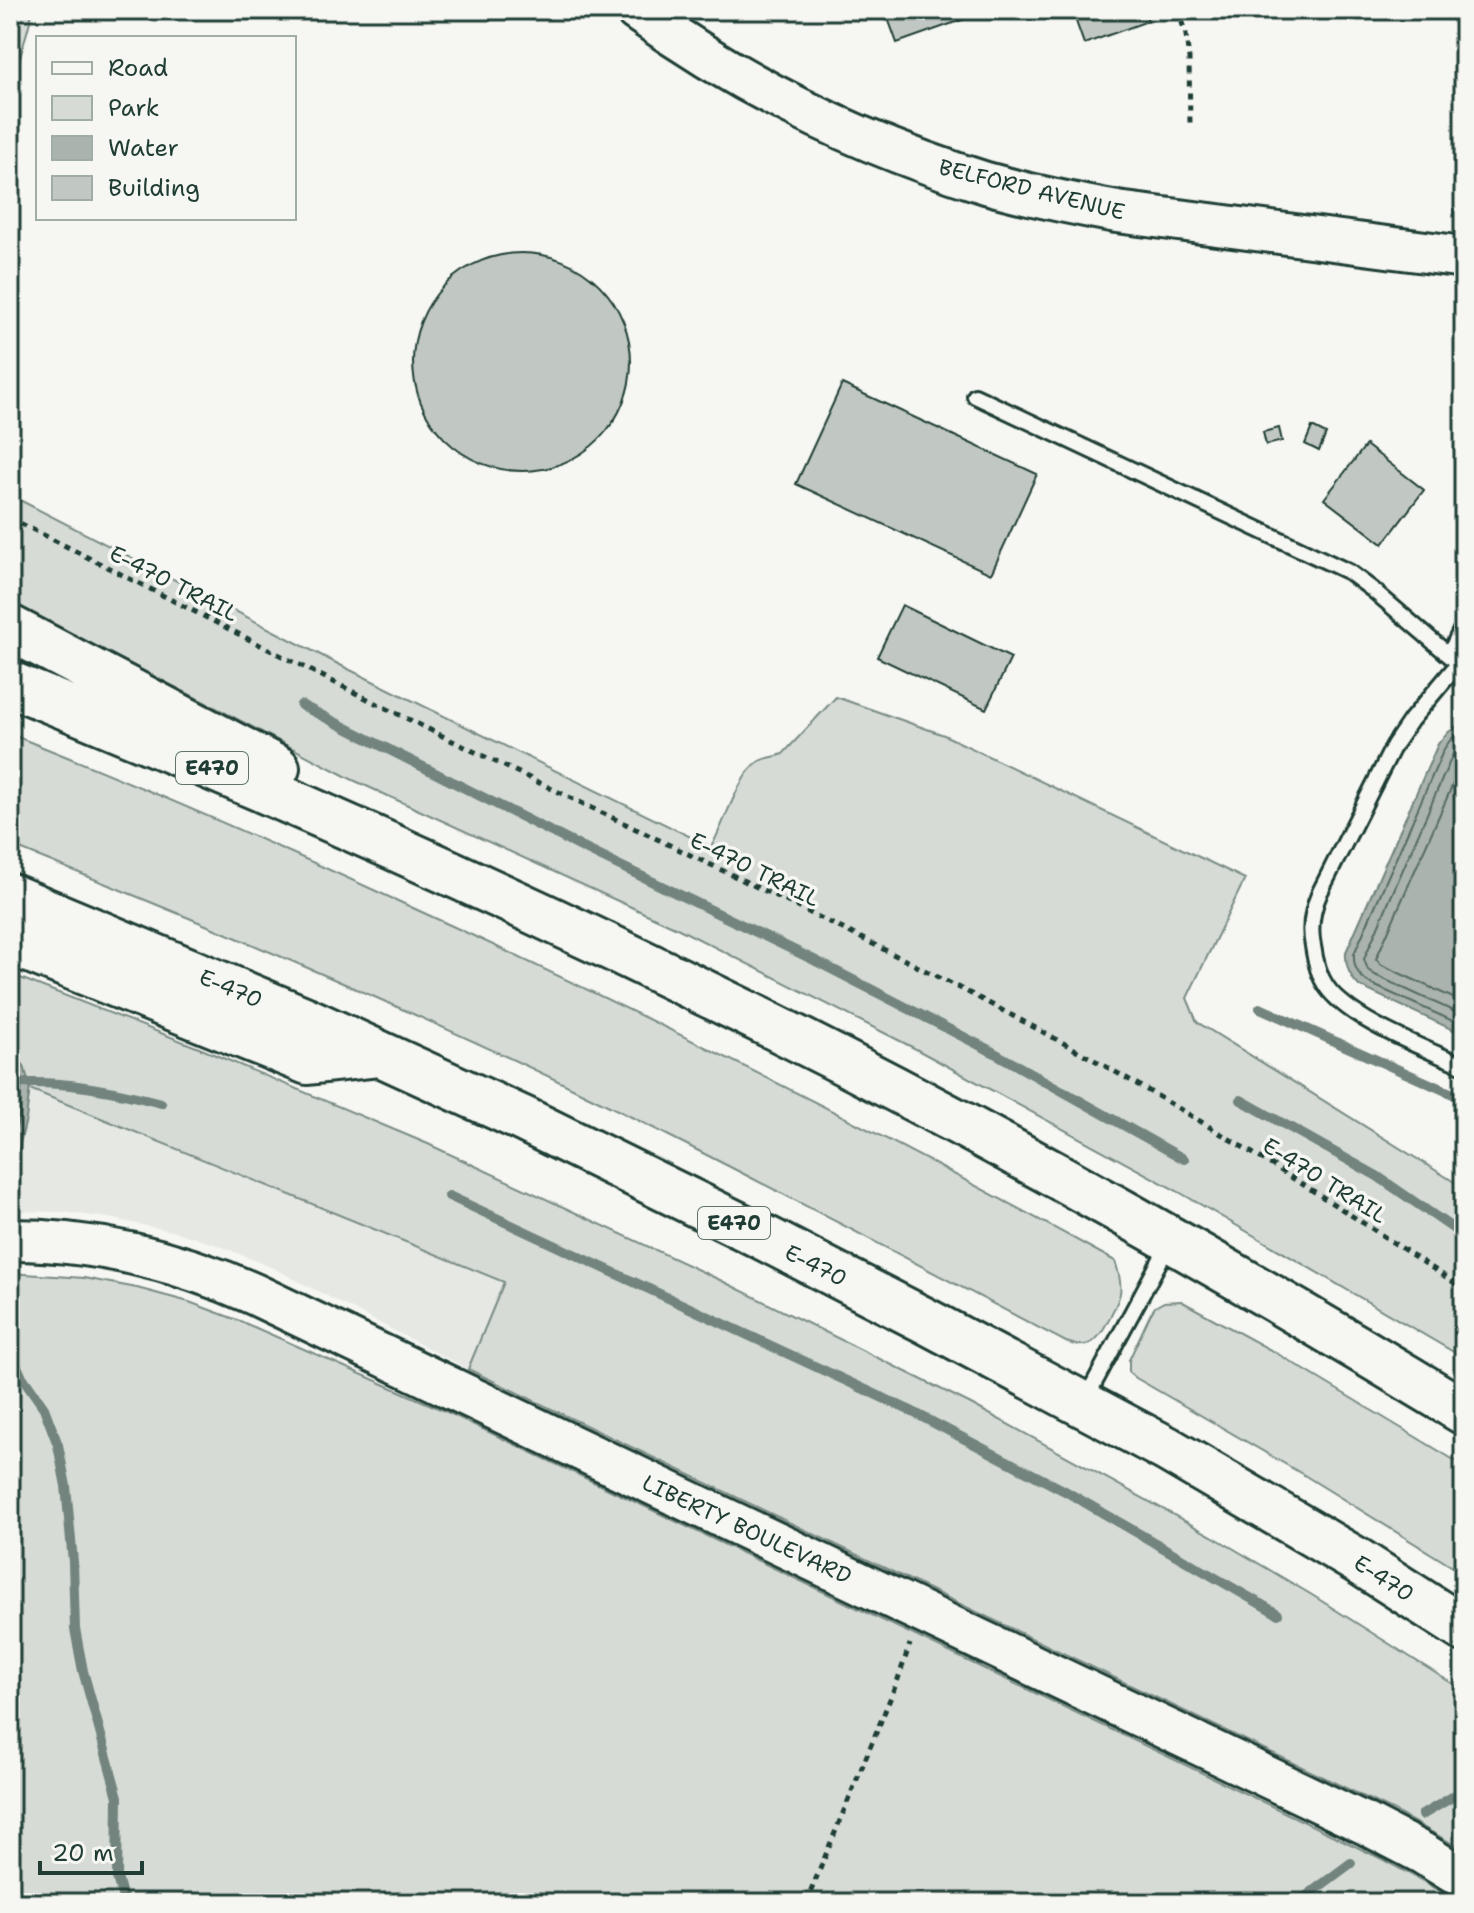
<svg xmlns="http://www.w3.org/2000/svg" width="1474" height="1913" font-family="'Shantell Sans',sans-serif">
  <rect width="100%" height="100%" fill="#f6f6f2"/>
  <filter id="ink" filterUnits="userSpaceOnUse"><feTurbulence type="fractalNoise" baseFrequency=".0125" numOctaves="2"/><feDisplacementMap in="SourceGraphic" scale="16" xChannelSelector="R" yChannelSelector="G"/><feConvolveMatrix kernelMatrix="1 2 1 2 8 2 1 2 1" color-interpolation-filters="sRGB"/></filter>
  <g filter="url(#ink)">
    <path fill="#e6e8e4" d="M10,1081L504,1282L468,1369L273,1268L223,1247L177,1232L109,1218L63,1212L10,1211Z"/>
    <path fill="#d6dbd6" stroke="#7a8c85" stroke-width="2" d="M10,10H33L10,95Z
      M10,495L340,665L711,847C724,825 738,776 758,762C765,757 774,758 783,754L836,697L944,735L1245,879L1187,998L1197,1022L1464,1188V1358L1179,1192L912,1047L677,928L351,779L222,711L10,603Z
      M10,734C142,786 271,843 400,902C643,1013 881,1132 1115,1261C1118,1270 1122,1283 1120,1293C1119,1301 1113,1310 1110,1317C1099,1338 1092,1352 1066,1342C909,1260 752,1176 593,1098C403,1005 206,924 10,845Z
      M10,974L199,1048L428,1144L722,1281L971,1404L1212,1536L1312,1595L1464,1691V1850L1392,1810L468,1369L504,1282L10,1081Z
      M10,1273L84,1278L137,1288L189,1302L240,1321L445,1411L1382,1859L1421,1880L1458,1903H10Z
      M1181,1301L1278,1354L1464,1466V1574L1304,1475L1136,1378L1129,1372V1360L1150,1315L1155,1307L1164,1302Z"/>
    <path fill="#aab3ae" stroke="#72847d" stroke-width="2" d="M1464,721V1035L1359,986C1349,976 1345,966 1346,952L1438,744L1446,734Z
      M10,1047L24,1066L30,1087L26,1119L19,1148L10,1158Z"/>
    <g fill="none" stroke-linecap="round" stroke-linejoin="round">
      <path stroke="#576c65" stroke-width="2" d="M1464,730L1451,739L1444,749L1354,954C1353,968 1359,977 1371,984L1464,1026
        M1464,742L1453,754L1364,959L1368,970L1375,975L1464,1016
        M1464,759L1376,959L1382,965L1464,1003
        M10,1059C28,1085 21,1118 10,1146"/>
      <path stroke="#72847d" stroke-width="10" d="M301,705L581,847L814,960L991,1051L1184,1159
        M1260,1008L1464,1099
        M10,1084C62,1080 111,1090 161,1103
        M1241,1100L1377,1176L1464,1236
        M449,1196L909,1410L1065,1491L1278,1614
        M10,1352L21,1375L44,1408L58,1445L66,1486L73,1562L75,1629L83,1671L118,1797L117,1878L124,1901L127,1903
        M1422,1815L1464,1790
        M1297,1903L1351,1863"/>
    </g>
    <path fill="#c1c8c3" stroke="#1f3d34" stroke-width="2" d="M885,10H990L897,43Z
      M1072,10H1144L1148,21L1084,44Z
      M413 362a109 109 0 1 1 218 0a109 109 0 1 1-218 0Z
      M842,384L1037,474L991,574L796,484Z
      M1312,427L1326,434L1319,451L1305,444Z
      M1279,428L1282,441L1266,445L1263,432Z
      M1366,445L1424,490L1383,544L1324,499Z
      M902,605L1011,658L986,709L877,657Z"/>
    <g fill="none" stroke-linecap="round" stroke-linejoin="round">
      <defs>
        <path id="lane" d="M975,396L1349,572L1373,590L1464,668
          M1449,655L1464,624
          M1458,664L1411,720L1394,745L1320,892C1312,910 1309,927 1313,946C1315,960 1318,974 1326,986C1350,1021 1425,1048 1464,1066
          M1085,1400L1170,1242"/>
        <path id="secondary" d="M636,10C743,87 860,144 986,183C1029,195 1073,204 1117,212L1464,257
          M10,1240C95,1240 177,1260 254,1294L1368,1825L1422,1853L1464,1879"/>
        <path id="highway" d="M10,628L277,768
          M10,684C258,784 502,893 742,1011C989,1133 1229,1269 1464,1412
          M10,896L304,1019L523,1119L759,1235L926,1321L1167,1449L1358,1561L1464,1629
          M10,942L308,1062L380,1054"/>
      </defs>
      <use href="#lane" stroke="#1f3d34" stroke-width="20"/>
      <use href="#secondary" stroke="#1f3d34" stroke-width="46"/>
      <use href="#highway" stroke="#1f3d34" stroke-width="50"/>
      <path stroke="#1f3d34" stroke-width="5" stroke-dasharray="6 6" stroke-linecap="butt" d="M1178,10L1186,35L1189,59L1190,125
        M10,518C173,600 334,684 498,763C702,861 908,956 1105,1066C1228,1135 1346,1211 1464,1289
        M806,1903L897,1682L910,1644"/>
      <use href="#lane" stroke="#f6f6f2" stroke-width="14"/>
      <use href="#secondary" stroke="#f6f6f2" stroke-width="40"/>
      <use href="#highway" stroke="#f6f6f2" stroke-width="44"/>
    </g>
  </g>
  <g text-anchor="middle" stroke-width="7" stroke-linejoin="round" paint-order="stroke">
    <g fill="#f6f6f2" stroke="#60746d" stroke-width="2">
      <rect x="176" y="752" width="72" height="32" rx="6"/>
      <rect x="698" y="1207" width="72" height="32" rx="6"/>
    </g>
    <g font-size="20" font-weight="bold" fill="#1f3d34">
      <text x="212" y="775">E470</text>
      <text x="734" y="1230">E470</text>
    </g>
    <g font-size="22" fill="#1f3d34" stroke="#f6f6f2">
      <text transform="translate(1032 189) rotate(14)" y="8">BELFORD AVENUE</text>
      <text transform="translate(174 583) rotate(27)" y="8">E-470 TRAIL</text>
      <text transform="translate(755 869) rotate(26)" y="8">E-470 TRAIL</text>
      <text transform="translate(231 988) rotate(23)" y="8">E-470</text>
      <text transform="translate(1325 1180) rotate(32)" y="8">E-470 TRAIL</text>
      <text transform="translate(816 1265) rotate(27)" y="8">E-470</text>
      <text transform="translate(747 1529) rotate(25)" y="8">LIBERTY BOULEVARD</text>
      <text transform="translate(1384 1578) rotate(33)" y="8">E-470</text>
    </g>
  </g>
  <rect width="1474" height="1913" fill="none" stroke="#f6f6f2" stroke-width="40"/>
  <rect x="20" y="20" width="1434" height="1873" fill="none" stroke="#1f3d34" stroke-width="3" filter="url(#ink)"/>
  <rect x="36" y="36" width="260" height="184" fill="#f6f6f2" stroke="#a0aca6" stroke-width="2"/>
  <rect x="52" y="62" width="40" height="12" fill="#f6f6f2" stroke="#a0aca6" stroke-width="2"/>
  <text x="108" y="76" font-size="24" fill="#1f3d34">Road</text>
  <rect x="52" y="96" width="40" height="24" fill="#d6dbd6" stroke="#a0aca6" stroke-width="2"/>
  <text x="108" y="116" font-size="24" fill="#1f3d34">Park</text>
  <rect x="52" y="136" width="40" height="24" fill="#aab3ae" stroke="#a0aca6" stroke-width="2"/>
  <text x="108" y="156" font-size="24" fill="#1f3d34">Water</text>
  <rect x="52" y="176" width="40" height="24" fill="#c1c8c3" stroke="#a0aca6" stroke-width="2"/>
  <text x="108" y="196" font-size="24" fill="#1f3d34">Building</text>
  <path d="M40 1861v12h102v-12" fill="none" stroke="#1f3d34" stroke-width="4"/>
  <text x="52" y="1861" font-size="24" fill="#1f3d34" stroke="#f6f6f2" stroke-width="6" paint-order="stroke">20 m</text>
</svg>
